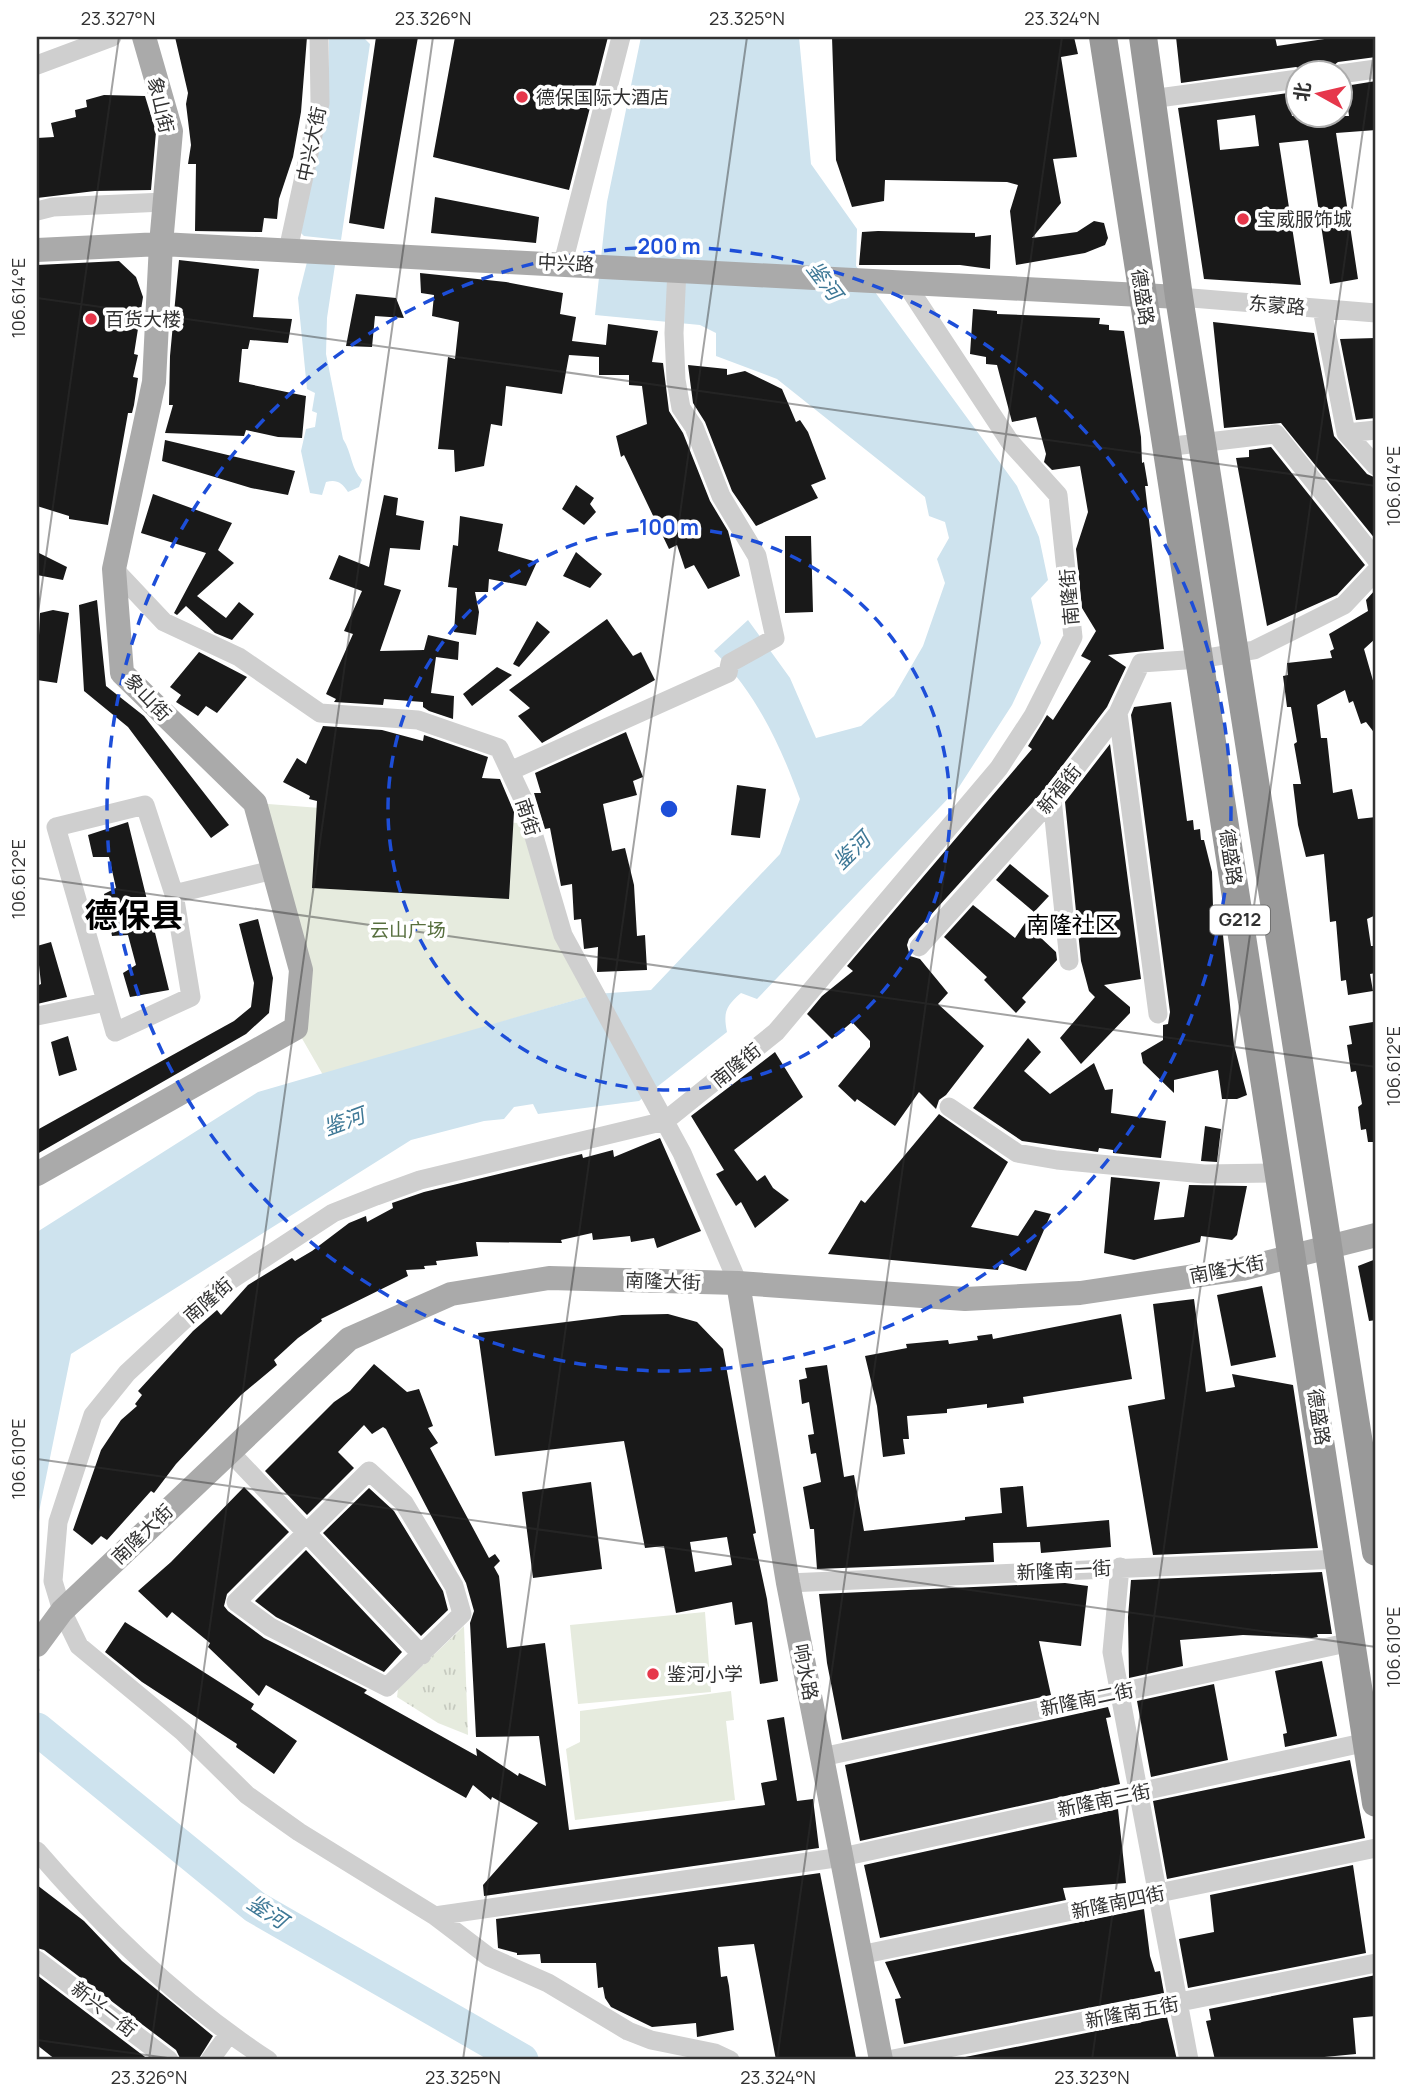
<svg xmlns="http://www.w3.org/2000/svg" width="1413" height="2097" font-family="Manrope,'Noto Sans SC',sans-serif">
  <defs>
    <pattern id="grass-tufts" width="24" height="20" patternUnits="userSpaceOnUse" patternTransform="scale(1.75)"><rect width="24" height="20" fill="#e6ebde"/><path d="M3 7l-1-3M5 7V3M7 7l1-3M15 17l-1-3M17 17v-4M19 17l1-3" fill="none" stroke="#c6cabf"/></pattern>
  </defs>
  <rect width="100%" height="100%" fill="#fff"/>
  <path fill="url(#grass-tufts)" d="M464,1626L468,1735L438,1723L397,1697L398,1689Z"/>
  <path fill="#e6ebde" d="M255,803L531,824L563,935L596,994L323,1075L296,1028L301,970Z
    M705,1612L711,1692L578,1704L570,1625Z
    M731,1691L734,1720L726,1721L735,1800L575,1820L566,1749L580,1742V1711Z"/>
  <path fill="#cee3ee" d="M329,37H363L370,44L341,240L304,236L301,233L329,65Z
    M641,37H799L811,164L857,229L856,266L1017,486L1039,537L1048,580L1031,598L1041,643L1012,705L959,787L757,999L741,993C726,1006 723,1012 727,1032L639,1101L538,1114L533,1104L514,1107L504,1119L484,1121L411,1140L71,1354L37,1522V1232L258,1092L596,994L651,990L780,854L800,799C779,742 757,695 714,651L748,620L790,678L816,738L861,726L894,696L923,646L945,583L937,559L949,538L945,522L929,516L925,497L777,379L716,356V333L700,325L595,315L607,202Z
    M307,262L335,265L327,318L326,354L343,439C352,453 351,469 362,480L359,487L348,492C342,482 336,479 326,482L322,495L310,493L301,451L306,429L315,427L317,413L312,411L315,393L307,389L298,298Z"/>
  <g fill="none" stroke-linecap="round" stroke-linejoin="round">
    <path stroke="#cee3ee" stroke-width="33" d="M37,1729L255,1907L522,2060"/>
  </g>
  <path fill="#191919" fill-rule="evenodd" d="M175,37H307L301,112L293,157L279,199L277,219L264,218L262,232L195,231L196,164H188L191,145L186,104L188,93Z
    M376,37H418L384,229L349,223Z
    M455,37H608L569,190L433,157Z
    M832,37H1074L1078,54L1061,57L1077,157L1053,159L1061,203L1032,238L1077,232L1094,221L1104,223L1108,238L1105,245L1085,253L1016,265L1010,211L1018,185L1007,182L885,180L884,201L852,207L836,160Z
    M1176,37H1275L1277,46L1338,37H1376V57L1338,62L1329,69L1308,72L1296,67L1181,83Z
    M1376,81V130L1336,133L1358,279L1330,284L1308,140L1279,143L1301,285L1204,279L1178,108L1288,93L1292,116H1349L1345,86ZM1255,115L1259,146L1220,150L1217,120Z
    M104,95L145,96L156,132L151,190L95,191L37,198V138L54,137L51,123L76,117L75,110L87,107L86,100Z
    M435,197L539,217L536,243L431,233Z
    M878,231L975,233V237L991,235L990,269L960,265H859L862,232Z
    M179,260L259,269L253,317L292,319L288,343L250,340L248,349H242L239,382L306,396L302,438L278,437L246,430L244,436L165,433L173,405H169L170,356Z
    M119,261L136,277L143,297L134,354L138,355L133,377L138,378L134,405L132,413H128L108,525L69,519V516L37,506V265Z
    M420,273L506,282L563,293L560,314L576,317L572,341L606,345L608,324L658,331L652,362L663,363L669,411L683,433L710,501L728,531L740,576L708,589L694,565L685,569L677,545L669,549L624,455L621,457L616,436L647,424L642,386L629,385V375H599V357L569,355L562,394L506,386L502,426L491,424L484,466L455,472L454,450L438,449L448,357L455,359L459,322L432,316L434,295L421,293Z
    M356,294L396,298L404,318L375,316L372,347L346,346Z
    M973,309L997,311V314L1100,318L1099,324L1109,325V330L1124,331L1141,437L1142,463L1144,462L1148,486H1145L1164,649L1108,655L1126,667L1107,707L1043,791L909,939L907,945L910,956L920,959L948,993L938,1004L984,1046L946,1095L939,1100L936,1109L919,1092L895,1126L857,1099L855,1102L838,1086L870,1047V1041L852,1022L832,1039L807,1014L822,996L853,971L847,966L1032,749L1028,746L1047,715L1053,720L1091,661L1081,656L1096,631L1082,608L1076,549L1088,512L1080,466L1052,470L1044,462L1046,454L1036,417L1012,422L997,365L986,364V357L970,354Z
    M1213,322L1314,333L1334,436L1367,474L1376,478V540L1281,423L1224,428Z
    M1376,338V418L1356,420L1340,339Z
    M688,365L727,369V375L745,371L782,389L796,422L800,420L808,432L826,479L811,485L818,498L756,526L732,491L705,422L693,403Z
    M165,440L295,471L288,495L251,488L162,461Z
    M1271,447L1365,565L1337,595L1267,626L1236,458L1249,457V450Z
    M576,485L594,498L590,504L596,512L584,525L562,509Z
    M153,494L232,523L218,550L234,563L197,596L226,618L239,602L254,614L232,640L215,633L186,606L177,615L174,613L206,553L141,533Z
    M384,495L398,498L396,515L424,521L420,550L390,548L384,585L401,590L380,651L424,650L428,635L459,642L458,660L436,657L431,693L454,696L453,719L429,711L423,707V702L384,699L383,705L334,702L336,699L326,694L353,634L344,631L362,591L329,579L339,555L369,567Z
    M460,516L503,524L498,551L537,562L526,586L489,579L488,592H475L479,612L476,635L454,632L457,588L448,587L453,545L458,546Z
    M785,536H811L813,612L785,613Z
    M37,552L67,567L63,580L37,575Z
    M576,552L602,574L590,588L563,576Z
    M1376,589V638L1364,649L1376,691V735L1366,722L1361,724L1353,701L1349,703L1345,690L1317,705L1321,738H1327L1333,793L1352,789L1358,819L1376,817V915L1367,919L1371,946H1376V973L1370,974L1373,991L1348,995L1346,980L1341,981L1336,921L1330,922L1324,854L1306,857L1298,825L1293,784H1301L1294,744L1297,742L1291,707H1287L1283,676L1288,675L1287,663L1332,658L1330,651L1334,649L1329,634L1368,611L1366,600Z
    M97,600L106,686L144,716L229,825L211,838L128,727L84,691L79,605Z
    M53,610L69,613L57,683L37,680L40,613Z
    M607,619L633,656L641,652L655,680L542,743L518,716L530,708L509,690Z
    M537,621L550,632L519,667L513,664Z
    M199,652L247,677L217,713L206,706L198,716L176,702L181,695L170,687Z
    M497,667L512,675L472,706L463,694Z
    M1171,702L1187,821L1193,820L1194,830L1200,829L1201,840H1204L1212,872L1213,907L1220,905L1234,1045L1247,1095L1237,1099H1222L1218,1070L1174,1080V1093L1143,1063L1141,1053L1163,1040V1025L1168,1024L1170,1012L1131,715L1134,707Z
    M323,726L382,730L423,741L424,735L488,757L482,778L500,779L514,812L509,899L312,888L317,801L309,799L310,796L283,782L297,758L306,764Z
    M626,732L643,777L633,781L637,795L603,804L612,851L625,848L634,885L637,936L645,935L647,970L597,972L598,947L584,949L581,919L574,920L572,884L561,886L550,828L545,829L534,793H541L535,773Z
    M1110,744L1141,979L1104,985L1130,1007V1013L1081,1064L1060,1038L1095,997L1089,991L1081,961L1065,802Z
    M737,785L766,789L760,838L731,835Z
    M128,822L169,990L130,997L123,973L136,965L128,935L112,936L104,894L116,888L109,857H93L88,835Z
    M1010,864L1049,896L1034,912L996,880Z
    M973,905L1015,938L1025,923L1056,952L1057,960L1022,998L1026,1002L1016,1013L984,980L987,977L944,937Z
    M258,919L273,978L269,1013L246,1034L37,1154V1130L234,1021L251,1007L254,983L239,924Z
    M51,942L67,997L37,1004V986L41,984L37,946Z
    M1373,1022L1376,1043V1142H1368L1366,1129L1361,1130L1358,1107L1362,1104L1356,1071L1351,1072L1347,1045L1352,1044L1349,1026Z
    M68,1036L77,1070L59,1076L51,1042Z
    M1028,1038L1041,1052L1024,1071L1050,1094L1094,1063L1105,1090L1113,1089L1111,1113L1166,1121L1161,1158L1113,1153V1150L1099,1148L1098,1152L1022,1141L973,1108Z
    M775,1052L803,1097L734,1150L757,1181L765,1175L773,1188L789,1200L755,1228L741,1202L736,1206L716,1174L724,1170L691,1116Z
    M939,1114L1008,1162L971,1227L1018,1236L1035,1210L1051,1214L1026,1271L1000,1263L998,1270L828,1254L861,1200L865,1203Z
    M1205,1126L1221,1129L1217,1162L1201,1161Z
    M660,1138L701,1231L657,1248L654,1238L631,1242L630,1236L593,1240L592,1233L561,1240L562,1243L476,1242L478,1256L436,1261L437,1265L424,1266L425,1269L406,1270L408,1276L321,1319L322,1321L298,1338L274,1360L277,1365L241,1395L176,1464L154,1493L151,1491L107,1540L101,1536L92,1545L73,1530L101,1450L121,1420L137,1406L135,1404L142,1395L138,1391L193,1331L217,1310L221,1315L248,1285L292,1258L295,1261L312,1251L349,1223L366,1216L367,1222L393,1208L392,1203L424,1192L582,1154L583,1158L613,1150L614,1157Z
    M1111,1177L1160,1182L1154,1220L1184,1217L1189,1185L1247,1186L1237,1235L1232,1240L1201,1236L1200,1242L1134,1260L1104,1253Z
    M1376,1259V1320L1369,1321L1358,1266Z
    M1262,1286L1276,1357L1231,1366L1217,1295Z
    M1194,1299L1206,1392L1235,1387L1232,1374L1293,1385L1318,1548L1153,1555L1128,1406L1165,1399L1153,1304Z
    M668,1314L697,1322L723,1349L756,1533L753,1534L767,1599L778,1681L760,1684L752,1622L735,1625L732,1602L676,1613L664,1546L645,1548L624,1441L495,1456L478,1333L622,1315ZM727,1537L732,1565L695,1572L690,1542Z
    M1121,1314L1132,1379L1023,1397L1024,1403L987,1408V1404L947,1409V1413L907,1416L909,1439H903L905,1454L883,1457L877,1406L865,1356L907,1348L906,1344L948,1340L949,1344L978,1340L977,1336L992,1334L993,1339Z
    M374,1364L407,1392L419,1389L433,1426L428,1428L438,1443L430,1448L489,1558L495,1554L500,1561L494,1567L499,1576L507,1648L545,1643L569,1830L765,1805L761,1783L777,1780L767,1720L784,1717L797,1801L813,1799L819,1848L484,1896L483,1885L538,1823L492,1797L491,1800L473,1785L466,1798L266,1685L259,1696L208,1647L210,1643L172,1612L167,1618L138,1591L171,1562L244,1487L289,1532L227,1594L224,1606L228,1611L264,1638L367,1690L364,1693L477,1756L476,1748L518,1776L519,1773L546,1786L539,1736L476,1737L470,1623L474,1611L466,1583L386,1429L383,1427L372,1434L364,1425L338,1452L354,1468L307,1515L265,1471L334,1402L350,1391Z
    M827,1365L844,1477L854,1475L864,1531L965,1520V1517L1002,1513L1000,1488L1023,1486L1027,1527L1109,1520L1111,1547L1041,1553L1040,1542L993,1543L994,1562L817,1569L814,1529H810L803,1487L821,1482L816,1453L811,1454L808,1435L814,1434L809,1402L802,1404L799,1380L807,1378L805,1368Z
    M591,1482L602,1569L533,1578L522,1492Z
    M369,1488L394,1511L443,1591L448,1610L421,1636L323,1533Z
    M306,1550L402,1652L384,1672L276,1617L255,1601Z
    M1322,1572L1332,1634H1317L1318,1637L1312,1638L1243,1635L1180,1640L1183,1666L1129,1678L1128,1617L1131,1580Z
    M1065,1583L1088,1586L1081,1646L1039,1641L1051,1695L842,1740L827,1663L819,1594Z
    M125,1622L254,1704L251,1709L297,1741L274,1774L236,1747L237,1744L142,1682L105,1652Z
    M1322,1661L1337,1736L1285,1747L1283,1734L1287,1733L1275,1671Z
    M1214,1684L1228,1760L1151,1777L1137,1701Z
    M1108,1707L1111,1717L1106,1718L1120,1784L860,1841L845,1765Z
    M1350,1760L1365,1838L1167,1879L1153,1801Z
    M1118,1809L1126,1883L1063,1888L1066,1900L880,1938L864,1865Z
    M1353,1865L1366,1953L1188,1988L1179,1939L1214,1932L1210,1895Z
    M820,1873L856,2058L776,2060L754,1944L718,1947L721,1977L727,1976L729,1986L734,2030L697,2037L696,2023L652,2027L611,2007L605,1998L603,1987L598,1988L596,1963H541L540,1954L517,1955V1953L498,1948L496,1919Z
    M37,1885L84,1921L122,1961L213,2036L198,2060H181L176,2050L44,1950L37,1948Z
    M1144,1909L1150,1956L1155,1972L1160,1971L1164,1993L904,2044L895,1999L901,1998L885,1962Z
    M37,1975L149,2060H56L37,2045Z
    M1376,1975V2016L1353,2018L1356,2054L1293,2060H1215L1206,2021L1211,2020L1209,2009Z
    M1167,2017L1177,2060H950Z"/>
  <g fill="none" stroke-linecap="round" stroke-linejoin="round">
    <path stroke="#ccc" stroke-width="3.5" stroke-dasharray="3.5 3.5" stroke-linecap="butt" d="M37,1668L39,1673"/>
    <path stroke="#cfcfcf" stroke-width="19" d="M37,65L112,37
      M1340,74L1376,69
      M1151,99L1298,79
      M37,211L53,207L164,202
      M288,250L320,103L319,37
      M563,263L621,37
      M1179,297L1376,313
      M1322,309L1346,433L1376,466
      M1346,433L1376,430
      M1165,447L1276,434L1376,559
      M114,569L164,622L239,657L320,713L418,720L499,748L523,799L563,935L682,1153L738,1283
      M1118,713L1158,1014
      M510,771L728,673L730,663L775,638L757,556L721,496L694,427L681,408L676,380L674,333L677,269
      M1052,799L1069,961
      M145,805L174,894L191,997L115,1032L56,827Z
      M174,894L273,870
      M919,947L1052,799L1118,713L1141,663L1200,659L1254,650L1344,605L1376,571
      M37,1016L106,1002
      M949,1107L1017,1153L1057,1160L1204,1174L1279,1173
      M229,1451L422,1655
      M369,1471L404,1503L454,1586L462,1614L387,1687L270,1627L236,1602Z
      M1120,1567L1112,1652L1189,2060
      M788,1583L1341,1559
      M822,1757L1351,1642
      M37,1851C104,1929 182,2004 268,2060
      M435,1916L842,1857L1367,1742
      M860,1955L1376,1848
      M37,1960L169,2060
      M210,2060L229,2034
      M730,2060L715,2053L651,2040L628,2031L548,1983L489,1957L435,1916L299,1832L247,1795L183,1732L79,1646L62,1611L53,1581L58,1522L93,1415L127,1373L217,1289L333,1213L376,1196L420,1180L665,1121L776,1032L999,768L1033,716L1073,637L1058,495L1010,442L904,281
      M888,2060L1376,1963"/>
    <path stroke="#aaa" stroke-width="24" d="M37,250L161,244L1179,297
      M37,1174L296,1028L301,970L255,803L122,673L114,569L154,382L161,244L171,131L144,37
      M738,1283L788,1583L881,2060
      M37,1645L62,1611L349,1339L451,1294L549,1278L738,1283L965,1299L1080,1293L1242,1269L1376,1235"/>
    <path stroke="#999" stroke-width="28" d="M1103,37L1376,1803
      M1143,37L1179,297L1376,1552"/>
  </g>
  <path fill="none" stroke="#323232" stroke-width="2" stroke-opacity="0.45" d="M37,298L1376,486M37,620L119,37M37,878L1376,1067M37,1459L1376,1647M37,2040L182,2060M149,2060L433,37M463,2060L747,37M777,2060L1062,37M1092,2060L1376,37"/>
  <g fill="none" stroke="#1d4ed8" stroke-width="3.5" stroke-dasharray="12 9">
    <circle cx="669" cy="809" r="281"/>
    <circle cx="669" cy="809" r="562"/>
  </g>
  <g fill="#e6374b" stroke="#fff" stroke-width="2.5">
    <circle cx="522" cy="97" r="7"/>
    <circle cx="1243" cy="219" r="7"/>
    <circle cx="91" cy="319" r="7"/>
    <circle cx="653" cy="1674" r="7"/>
  </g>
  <g text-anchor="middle" stroke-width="7" stroke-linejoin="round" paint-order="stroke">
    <rect fill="#fff" stroke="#707070" stroke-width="2" x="1210" y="905.5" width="60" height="29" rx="5"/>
    <g font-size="18" font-weight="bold" fill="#323232">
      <text x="1240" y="926">G212</text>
    </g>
    <g font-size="19" fill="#323232" stroke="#fff" text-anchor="start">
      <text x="536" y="104">德保国际大酒店</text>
      <text x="1257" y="226">宝威服饰城</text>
      <text x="105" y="326">百货大楼</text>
      <text x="667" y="1681">鉴河小学</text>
    </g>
    <g font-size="19" fill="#323232" stroke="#fff">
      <text transform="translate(161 105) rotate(77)" y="7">象山街</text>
      <text transform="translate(311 144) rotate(-78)" y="7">中兴大街</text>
      <text transform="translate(566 263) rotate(3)" y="7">中兴路</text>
      <text transform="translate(1143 297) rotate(81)" y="7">德盛路</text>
      <text transform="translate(1277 305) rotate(5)" y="7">东蒙路</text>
      <text transform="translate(1069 597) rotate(-95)" y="7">南隆街</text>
      <text transform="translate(148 697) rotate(46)" y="7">象山街</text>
      <text transform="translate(1059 789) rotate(-51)" y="7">新福街</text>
      <text transform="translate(528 817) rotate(72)" y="7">南街</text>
      <text transform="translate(1231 857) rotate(81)" y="7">德盛路</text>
      <text transform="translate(736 1065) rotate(-39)" y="7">南隆街</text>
      <text transform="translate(1227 1269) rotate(-11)" y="7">南隆大街</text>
      <text transform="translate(663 1281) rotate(2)" y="7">南隆大街</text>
      <text transform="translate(208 1300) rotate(-41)" y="7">南隆街</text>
      <text transform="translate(1319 1417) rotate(81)" y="7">德盛路</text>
      <text transform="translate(142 1534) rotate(-44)" y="7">南隆大街</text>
      <text transform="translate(1064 1570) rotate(-3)" y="7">新隆南一街</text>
      <text transform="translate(806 1672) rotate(79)" y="7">响水路</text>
      <text transform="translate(1087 1699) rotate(-12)" y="7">新隆南二街</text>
      <text transform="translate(1104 1800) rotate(-12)" y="7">新隆南三街</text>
      <text transform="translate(1118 1902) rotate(-12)" y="7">新隆南四街</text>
      <text transform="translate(104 2009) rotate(38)" y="7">新兴一街</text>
      <text transform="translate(1132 2012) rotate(-11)" y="7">新隆南五街</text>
    </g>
    <g font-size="19" fill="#576f3e" stroke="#fff">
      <text x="408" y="937">云山广场</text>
    </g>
    <g font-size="21" font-style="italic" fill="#3e7896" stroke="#fff">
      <text transform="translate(824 281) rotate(53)" y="7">鉴河</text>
      <text transform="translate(852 851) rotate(-45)" y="7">鉴河</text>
      <text transform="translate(344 1122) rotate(-20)" y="7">鉴河</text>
      <text transform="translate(267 1912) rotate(33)" y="7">鉴河</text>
    </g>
    <g font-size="23" fill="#000" stroke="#fff">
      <text x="1072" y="933">南隆社区</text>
    </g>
    <g font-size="33" font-weight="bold" fill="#000" stroke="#fff">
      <text x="134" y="927">德保县</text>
    </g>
  </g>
  <circle cx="669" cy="809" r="10" fill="#1d4ed8" stroke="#fff" stroke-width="3.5"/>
  <g font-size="21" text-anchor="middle" font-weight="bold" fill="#1d4ed8" stroke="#fff" stroke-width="7" stroke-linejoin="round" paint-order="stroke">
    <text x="669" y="254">200 m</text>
    <text x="669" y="535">100 m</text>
  </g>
  <rect width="1413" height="2097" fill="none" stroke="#ffffff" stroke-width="77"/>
  <g transform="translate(1319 94) rotate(278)"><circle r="33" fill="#ffffff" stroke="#adadad" stroke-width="2"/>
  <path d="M0-5L12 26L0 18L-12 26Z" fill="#e6374b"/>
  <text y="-10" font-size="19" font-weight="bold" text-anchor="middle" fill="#323232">北</text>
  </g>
  <rect x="38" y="38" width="1336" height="2020" fill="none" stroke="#323232" stroke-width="2.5"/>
  <g font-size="18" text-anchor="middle" fill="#323232">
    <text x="118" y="25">23.327°N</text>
    <text x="433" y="25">23.326°N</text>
    <text x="747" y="25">23.325°N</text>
    <text x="1062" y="25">23.324°N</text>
    <text transform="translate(19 298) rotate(-90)" y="6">106.614°E</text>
    <text transform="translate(1394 486) rotate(-90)" y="6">106.614°E</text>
    <text transform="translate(19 879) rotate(-90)" y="6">106.612°E</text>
    <text transform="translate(1394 1066) rotate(-90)" y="6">106.612°E</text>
    <text transform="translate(19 1459) rotate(-90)" y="6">106.610°E</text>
    <text transform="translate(1394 1647) rotate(-90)" y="6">106.610°E</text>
    <text x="149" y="2084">23.326°N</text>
    <text x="463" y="2084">23.325°N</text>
    <text x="778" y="2084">23.324°N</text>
    <text x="1092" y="2084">23.323°N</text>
  </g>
</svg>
